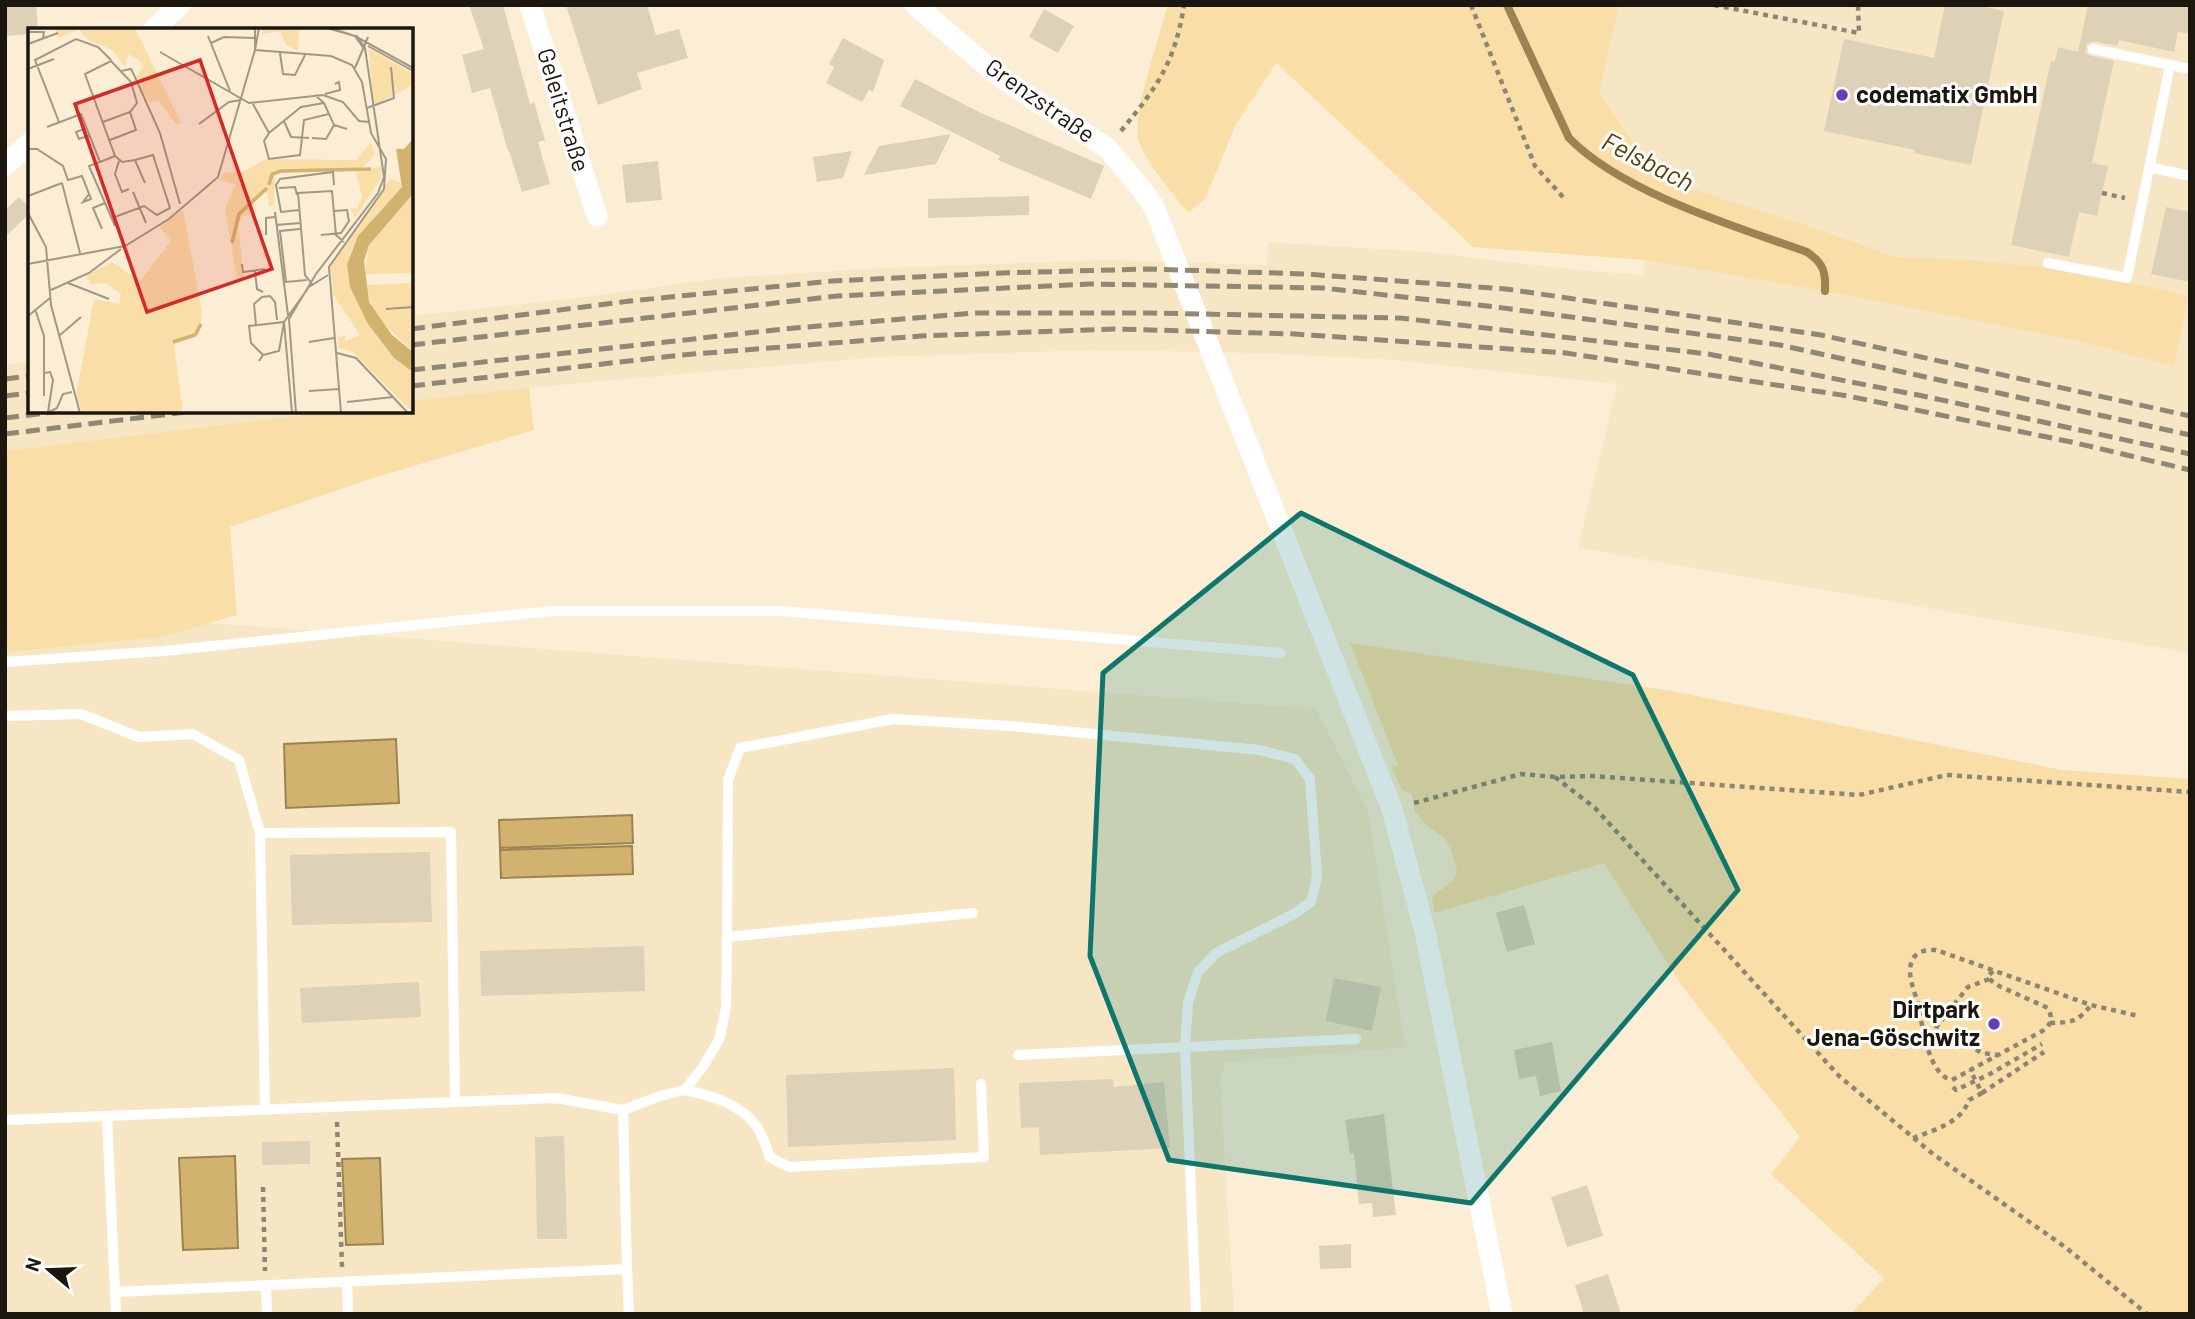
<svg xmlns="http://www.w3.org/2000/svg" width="2195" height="1319" font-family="Barlow,sans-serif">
  <rect width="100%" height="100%" fill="#fbeed4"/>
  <path fill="#f6e6c4" d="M1312,5H2190V653L1578,548L1617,384L1395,360L1261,353L1093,350L880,357L579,383L411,401V316L585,297L721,278L886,268L1106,260L1267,265L1268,242L1425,252L1578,270L1643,275L1646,260L1473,247Z
    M30,362V411H336L5,451V365Z
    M5,607L1316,709L1368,811L1405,1047L1225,1062L1220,1081L1234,1314H5Z"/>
  <path fill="#f9dea8" d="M1167,5H1619L1599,92L1655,176L1728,201L1798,222L1894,257L1970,260L2074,270L2188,296L2174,366L2078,341L1825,291L1646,260L1473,247L1276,63L1235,126L1205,199L1188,213C1174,194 1146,163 1139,142C1130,116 1161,37 1167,5Z
    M529,388L534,430L373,478L230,527L237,615L161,637L5,652V451L336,411H411V401Z
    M1350,643L1672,691L2062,770L2190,779V1314H1851L1884,1278L1771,1174L1800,1137L1682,986L1604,863L1434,913L1432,896L1454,880L1457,871L1451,850L1445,838L1427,826L1415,812L1412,794L1402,790L1392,767L1398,765Z"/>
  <path fill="#d1b26f" stroke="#9b8452" stroke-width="2" d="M396,739L399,803L286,808L284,744Z
    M632,815L633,843L500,848L499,820Z
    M632,846L633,874L501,878L500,850Z
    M235,1156L238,1248L183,1250L179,1158Z
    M380,1158L383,1244L346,1245L342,1159Z"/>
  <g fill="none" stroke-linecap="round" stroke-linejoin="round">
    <path stroke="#9b8452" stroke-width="8" d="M1507,5L1569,138C1623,193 1734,226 1807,252C1823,263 1826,271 1825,291"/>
  </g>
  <path fill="#ddd1b7" d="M5,5H36L38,30H30V34L5,36Z
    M469,5H503L530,104L534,102L545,140L538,142L550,184L522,192L509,151H508L490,88L472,93L462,55L484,49Z
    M566,5H647L656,35L679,29L688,58L637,73L642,89L598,105Z
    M1945,5H1975L2004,11L1971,165L1914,153L1915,150L1824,131L1844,39L1934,58Z
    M2088,5H2190V34L2178,32L2174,52L2119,40L2117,46L2094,41L2087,44L2085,51L2088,55L2114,61L2092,163L2108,166L2097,216L2079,212L2069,257L2011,245L2051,61L2055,62L2058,47L2078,52Z
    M1044,9L1074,26L1058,53L1029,37Z
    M843,38L884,60L873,92L869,90L862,102L826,83L834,67L829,64Z
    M915,79L979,112L1104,166L1091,199L998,160L1000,156L900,106Z
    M951,134L936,164L864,175L879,146Z
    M852,151L843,178L817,182L813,157Z
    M658,161L662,200L626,203L622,165Z
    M1029,196V215L928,218V199Z
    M19,197L30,208V213L5,237V210Z
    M2166,207L2190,212V282L2151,274Z
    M430,852L432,922L292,925L290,855Z
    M1524,905L1535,944L1507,952L1496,913Z
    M644,946L645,991L481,996L480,951Z
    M1334,978L1381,987L1372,1031L1326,1021Z
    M419,982L421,1017L302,1023L300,988Z
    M1552,1042L1561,1091L1540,1096L1536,1076L1519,1079L1514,1050Z
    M954,1068L956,1140L788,1147L786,1075Z
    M1113,1079L1114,1087L1164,1082L1170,1148L1040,1155L1039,1127L1021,1128L1019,1083Z
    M1384,1114L1396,1215L1373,1217L1372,1203L1359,1204L1354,1153L1350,1154L1345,1120Z
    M564,1136L567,1239H537L535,1137Z
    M310,1141V1164L262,1165V1142Z
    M1587,1185L1603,1236L1567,1247L1551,1197Z
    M1351,1244V1268L1320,1269L1319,1246Z
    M1608,1274L1621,1314H1584L1575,1285Z"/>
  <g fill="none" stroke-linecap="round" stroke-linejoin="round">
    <path stroke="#8e8573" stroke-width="4.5" stroke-dasharray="5 5" stroke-linecap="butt" d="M1471,5L1535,166L1563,197
      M1714,5L1859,33L1858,5
      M1121,131C1157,87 1175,63 1184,5
      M2102,193L2125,198
      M1555,777L1595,808L1839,1076L1933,1154L2065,1247L2147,1314
      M1414,803L1521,774L1555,777L1592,776L1859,795L1947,775L2190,792
      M1993,971L1989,975V979L1999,986L2048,1008C2052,1017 2052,1021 2046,1029L1952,1080C1928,1076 1922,1023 1918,1004C1914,989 1904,969 1915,956C1921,950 1929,950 1936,950L2091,1005L2139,1016
      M1989,979L1968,987L1937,1026L1936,1031L1939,1036C1949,1040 1957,1033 1967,1034L1972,1040L1975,1049L1982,1053L1997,1055
      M2050,1023C2071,1022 2077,1023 2091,1005
      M1953,1087L1956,1090L1990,1074L2042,1044
      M1982,1093L2044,1052
      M337,1122L342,1267
      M1913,1138C1934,1130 1961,1123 1969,1100L1982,1093L1970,1070
      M263,1187L265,1271"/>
    <path stroke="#fff" stroke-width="10" d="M2093,49L2190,69
      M2149,167L2190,176
      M2048,263L2127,278L2170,65
      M5,662L164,651L552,611H782L1281,653
      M5,716L81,714L139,737L193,734L239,760L260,833L265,1110
      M260,833L451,832L455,1102
      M727,937L728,780L740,748L893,719L1010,726L1260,750L1295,759L1310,779L1317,876L1311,902L1292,915L1216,953L1198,972L1188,1002L1185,1048L1196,1314
      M1018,1055L1356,1039
      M685,1090C712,1096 740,1103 757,1127C763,1135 766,1147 770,1157L789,1167L984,1157L981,1084
      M107,1117L115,1292
      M5,1120L556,1098L623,1110
      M627,1269L623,1110L660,1096L685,1090L702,1068L719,1040L726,1008L727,937L973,913
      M347,1281L348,1314
      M266,1286L267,1314
      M116,1314L115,1292L627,1269L629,1314"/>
    <path stroke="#fff" stroke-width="21" d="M530,5L597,216
      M915,5L1000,77L1107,148L1140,187L1154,207L1392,809L1425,932L1502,1314
      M153,30L180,5
      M5,165L30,143"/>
    <path stroke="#908775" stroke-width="5" stroke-dasharray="14 7" stroke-linecap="butt" d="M411,329L630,301L832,281L1002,273L1148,269L1306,274L1506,289L1821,335L2190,416
      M411,345L837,296L1090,284L1322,288L1496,307L1780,345L2190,435
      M411,370L784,329L975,313H1150L1400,318L1708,354L1928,397L2190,454
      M5,379L30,376
      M411,386L681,355L921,336L1115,329L1295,334L1566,353L1848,396L2076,443L2190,470
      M5,396L30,393
      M5,418L62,411
      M5,434L195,411"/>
  </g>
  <path fill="#0f766e" fill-opacity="0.2" stroke="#0f766e" stroke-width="5" stroke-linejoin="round" d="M1301,513L1633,675L1738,890L1471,1203L1169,1160L1090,956L1103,673Z"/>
  <g fill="#683eb6" stroke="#fff" stroke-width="2.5">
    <circle cx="1842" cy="95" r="7"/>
    <circle cx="1994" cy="1024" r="7"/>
  </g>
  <g text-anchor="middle" stroke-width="6" stroke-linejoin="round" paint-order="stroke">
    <g font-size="24" font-weight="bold" fill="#1c170e" stroke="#fff" text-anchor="start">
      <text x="1856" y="103">codematix GmbH</text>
      <text x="1980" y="1018" text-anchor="end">Dirtpark<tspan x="1980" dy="28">Jena-Göschwitz</tspan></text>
    </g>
    <g font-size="24" fill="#1c170e" stroke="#fff">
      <text transform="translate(1040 101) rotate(35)" y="8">Grenzstraße</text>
      <text transform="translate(563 110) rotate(73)" y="8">Geleitstraße</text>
    </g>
    <g font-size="26" font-style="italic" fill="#543f08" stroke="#fff">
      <text transform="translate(1648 162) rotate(27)" y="9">Felsbach</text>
    </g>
  </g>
  <g transform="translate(28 28)">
    <rect width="385" height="385" fill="#fbeed4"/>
    <path d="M17,0H117L108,2L153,95L149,97L130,72L122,75L117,69L108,49L115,39L111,32L100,26L97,39L84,22L59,11L51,1L30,10L27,1ZM235,1H271L270,23L257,16L253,3L235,6L232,20ZM341,21L385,46L383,58L345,78ZM343,115L347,126L332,142L353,139V150L327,190L323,181L329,180L334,169L328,143H247L246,177L241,178L239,164L233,165L226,174L227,186L216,188L210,196L216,250L209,251L197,181L208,156L191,152L196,145L216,143L238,131L328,132ZM362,151L372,154L374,159L346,189L319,237L320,248L340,296L366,330L385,344V385L325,324L311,320L310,309L317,308L318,313L332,307L305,266L303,239ZM385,166L384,245L337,246L341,217ZM155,182L174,283L171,306L146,316L155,385H55L48,368L66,271L91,276L93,266L78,255L63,256L58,248L84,234L112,253L143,213L132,199ZM385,255V324L356,296L341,274L338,257Z" fill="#f9dea8"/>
    <path d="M385,111V166L341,217L336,233L341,274L364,307L385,324V344L366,330L340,296L322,259L319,237L330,208L374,159L368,121H376Z" fill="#d1b26f"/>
    <path fill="none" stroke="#d1b26f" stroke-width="3.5" d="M241,157L244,146L253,143L343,141M204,215L211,186L239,160M145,314L167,307L173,296"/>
    <path fill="none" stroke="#a29885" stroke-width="2" d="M227,0V22M299,0L327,8L385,40M303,0L327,8L336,21M0,4H16L15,10M180,8L202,63M183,15L196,9L226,10M0,16L30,5M340,18L385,43M227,22L303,28L324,37L334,54L343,105L358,131L356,161L301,239L313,385M227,22L231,0M132,24L221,75L295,67L315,74L331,93L341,94M252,25L255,46L267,47L277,27M327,40L340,9M0,41L26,31M93,43L103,41L106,47L132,105L152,176M297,66L312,62L311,54L307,56M287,67L296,75L306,97L319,101M296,75L273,79L241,105L236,113L241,131L272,127L276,92L301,86M225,76L241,105M339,80L366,70L363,39M256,93L263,109L281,110M31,94L7,32L48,11L70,19L83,32M75,94L102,84L109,75L103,54L83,33L57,46L87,128M171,96L201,74L213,72M19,99L53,86L72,134L61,138L87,198M59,100L48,104L51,111L62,107M284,110L298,111L306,97M82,112L108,102L102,84M0,121H9L35,138L40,152L54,148L63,171L55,174L61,166M91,133L87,146L94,164L101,161M72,134L87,128L94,134L107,132L117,155M34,155L52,225M251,160L267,159L269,167M105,164L118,195M0,168L34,155M271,182L253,184L248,157L252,151L305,144L306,157M247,184L260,287M0,185L18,219L23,277L52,385M84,190L116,178L129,187L142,180L125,127L107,132M248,197L272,195M74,201L65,180L77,175M272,201L252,203L258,254L279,252M238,207V190L247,189M293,207L313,205L321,193L319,182L306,183M0,236L97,218L141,191L190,149L227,22M214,236L215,244L237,241M227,243L229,261L235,264M40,255L81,271M284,256L277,247L270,165L304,163L308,207L316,214M23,262L61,245L93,221M7,281L16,308V368M358,281L385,279M0,288L22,270M228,297L226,276L234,269L242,268L247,274L249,292M32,307L53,289M281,314L306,310M309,325L328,330L380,385M231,333L235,327L223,315L221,298L256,294L251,323L235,327M16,345L22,344L25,352L20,384M281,363L311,361M319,374L365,369M21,384L29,380L35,366L44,364M264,385L256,294L281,259L300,247M268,385L261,291L288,246L350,165L356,149L337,20L328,7"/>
    <path fill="#d62828" fill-opacity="0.15" stroke="#d62828" stroke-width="3.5" d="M172,32L244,241L119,284L47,76Z"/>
    <rect width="385" height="385" fill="none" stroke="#1c170e" stroke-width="3.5"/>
  </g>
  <rect width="2195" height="1319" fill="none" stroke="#1c170e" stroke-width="14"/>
  <g transform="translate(49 1270) rotate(289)" stroke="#ffffff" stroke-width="5" paint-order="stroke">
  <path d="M0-5L12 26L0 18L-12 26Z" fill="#1c170e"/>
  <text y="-10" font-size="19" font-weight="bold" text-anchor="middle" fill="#1c170e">N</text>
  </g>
</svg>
